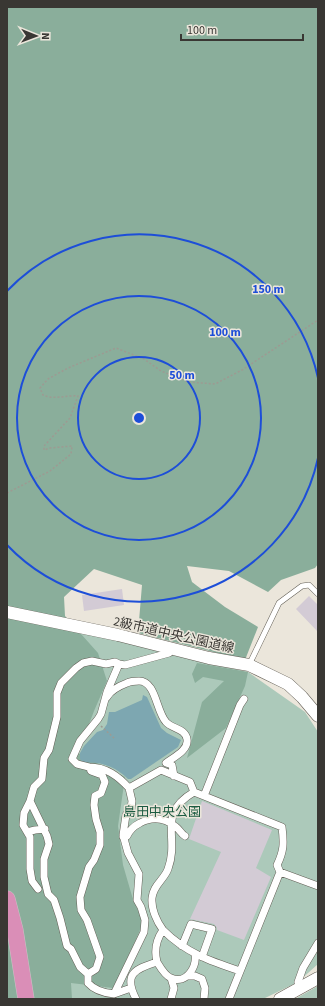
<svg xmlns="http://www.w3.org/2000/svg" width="325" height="1006" font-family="'Source Sans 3','Noto Sans JP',sans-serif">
  <rect width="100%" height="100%" fill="#ebe6db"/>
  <path fill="#acc9ba" d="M7,624L77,631L248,672L305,712L318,732V964L298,982L263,999H66Z
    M318,986V999H295Z"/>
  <path fill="#8aae9b" d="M7,7H318V564L315,568L281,580L268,592L229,571L187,566L192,582L225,607L258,627L245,660L138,633L142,585L94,569L64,597L65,616L98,653L107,681L94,711L78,753L125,777L118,826L123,865L132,896L143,923L121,974L113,988L71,983L72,999H7Z
    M197,663L248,672L245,686L226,728L187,758L202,702L224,681L203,677L195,683L192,674Z"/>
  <path fill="#7da7b1" d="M143,695L147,697L161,728L167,733L181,740L178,747L131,779H128C116,767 100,761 83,763L80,759V753L84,746L97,732L103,730L107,724L109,712H115L142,700Z"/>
  <path fill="#d3cbd5" d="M122,589L124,605L84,611L82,595Z
    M309,596L318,605V632L296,609Z
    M202,801L272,830L256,868L271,877L244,940L217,930V928L214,924L190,919L221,852L189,839Z"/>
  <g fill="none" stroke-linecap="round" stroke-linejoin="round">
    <defs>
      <path id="service" d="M249,665L279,603L302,586L309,585L318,594"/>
      <path id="pedestrian" d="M119,664L125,665L169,653
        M107,697C111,690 119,686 127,683C131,681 134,681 139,681C156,681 156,711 166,722C172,729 185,728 187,739C189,750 174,757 166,763L172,765L174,776
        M204,796L240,705L244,699
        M30,801L24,813L23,825L30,837V869L32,881L38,889
        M27,832L35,830L45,829
        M123,837L127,836C130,829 134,826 140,823C153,816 165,818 176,827C180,830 181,834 185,836
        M280,872L318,886
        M163,930C186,953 210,961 240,971
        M182,946L191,924L212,929L202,957
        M157,962C160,967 165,976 171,978C187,985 197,966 195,954
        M88,974L80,967L71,949L67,946L60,918L54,900L48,894L44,877V859L49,844L47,836L30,801L34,787L42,779L44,758L49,750L57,717V693L61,683L76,668L83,663L92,661L106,664L115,662L119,664L107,692L101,714L98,719L80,741L72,759L77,764L89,767
        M187,976H195L202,979L205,988L204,999
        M298,982L303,968L318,943
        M131,988L114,994L144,932L145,920L141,907L137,900L139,874L128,853L123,835L126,815L131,808L132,801L129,788L161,770L190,782L194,792
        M114,994C104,993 95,991 88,983V974L96,969L100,957L87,920L81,910L80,897L89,867L94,860L100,845V832L96,819L94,805L95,796L101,793L105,782L102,775L91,771L89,767C106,767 118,776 129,788
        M136,999C123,974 135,969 157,962C154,950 156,940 163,930C157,922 151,909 152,898C153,885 164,880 168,869C180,837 156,814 194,792L282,827C284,843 284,851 277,865L280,872L229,999
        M171,999L174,988L171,978"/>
      <path id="tertiary" d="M7,612L118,635L209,658L249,665L288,684L302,697L318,716
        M280,999L318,978"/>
      <path id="trunk" d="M7,899L15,930L26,999"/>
    </defs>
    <use href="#service" stroke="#635f56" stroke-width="6"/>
    <use href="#pedestrian" stroke="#635f56" stroke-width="8"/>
    <use href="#tertiary" stroke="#635f56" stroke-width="13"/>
    <use href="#trunk" stroke="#c8c7c6" stroke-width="17"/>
    <path stroke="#9d9a92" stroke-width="1.5" stroke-dasharray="2 2" stroke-linecap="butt" d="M7,493L50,471L71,454L72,446L50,448L44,450V446L70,418L78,396C66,395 54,400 43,395L40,388L48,379L68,368L116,348L144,359L161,371L189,382L215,384L242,370L318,320
      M101,726L114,738"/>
    <use href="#service" stroke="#fff" stroke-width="5"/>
    <use href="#pedestrian" stroke="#fff" stroke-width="7"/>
    <use href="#tertiary" stroke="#fff" stroke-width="12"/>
    <use href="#trunk" stroke="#da8eb7" stroke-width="16"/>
  </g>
  <g fill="none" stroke="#1d4ed8" stroke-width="2">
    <circle cx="139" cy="418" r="61"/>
    <circle cx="139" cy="418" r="122"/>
    <path d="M318 458A183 183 0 0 1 7 545M7 291A183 183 0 0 1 318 378"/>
  </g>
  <g text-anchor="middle" stroke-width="3" stroke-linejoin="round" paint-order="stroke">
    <g font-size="13" fill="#393733" stroke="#ebe6db">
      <text transform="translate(174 634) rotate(13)" y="5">2級市道中央公園道線</text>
    </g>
    <g font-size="13" fill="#1c5b41" stroke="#ebe6db">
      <text x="162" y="816">島田中央公園</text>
    </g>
  </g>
  <circle cx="139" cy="418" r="6" fill="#1d4ed8" stroke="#ebe6db" stroke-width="2"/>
  <g font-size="12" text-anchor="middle" font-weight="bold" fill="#1d4ed8" stroke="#ebe6db" stroke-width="3" stroke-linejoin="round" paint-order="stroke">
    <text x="268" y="293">150 m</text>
    <text x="225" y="336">100 m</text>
    <text x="182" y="379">50 m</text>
  </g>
  <rect width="325" height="1006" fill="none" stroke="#393733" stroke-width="16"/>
  <g transform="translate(36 36) rotate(91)" stroke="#ebe6db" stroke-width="3" paint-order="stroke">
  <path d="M0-3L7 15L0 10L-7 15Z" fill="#393733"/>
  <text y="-6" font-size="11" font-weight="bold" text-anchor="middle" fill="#393733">N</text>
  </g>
  <path d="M181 34v6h122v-6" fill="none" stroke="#393733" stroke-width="2"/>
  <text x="187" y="34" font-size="12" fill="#393733" stroke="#ebe6db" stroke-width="3" paint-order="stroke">100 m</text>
</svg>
